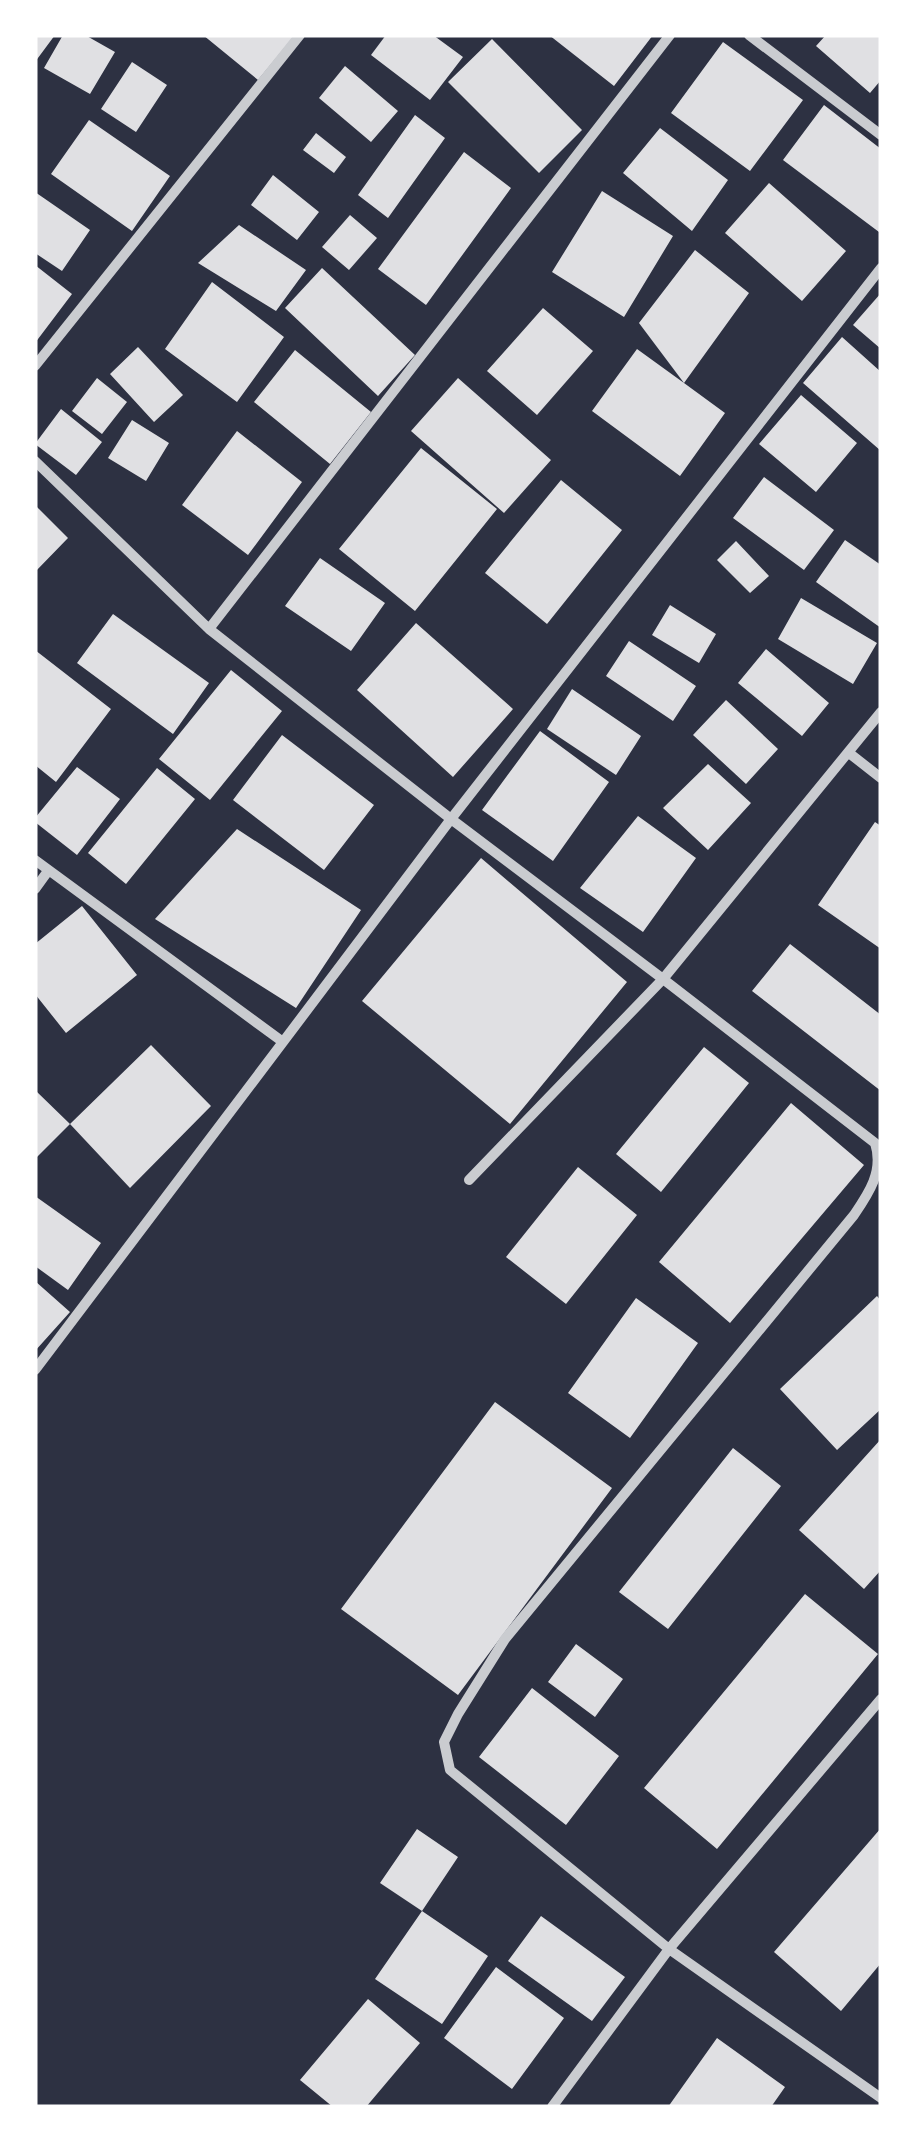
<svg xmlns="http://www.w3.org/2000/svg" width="916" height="2142" font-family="Quicksand,sans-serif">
  <rect width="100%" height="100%" fill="#2d3142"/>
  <path fill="#e0e0e3" d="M35,35H55L35,62Z
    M63,35H85L115,52L90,94L44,68Z
    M203,35H295L258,80Z
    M386,35H433L463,57L430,100L371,55Z
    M549,35H653L614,86Z
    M826,35H881V80L870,93L816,46Z
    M492,39L582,130L539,173L448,82Z
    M723,42L803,100L750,171L671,113Z
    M132,62L167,85L136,132L101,109Z
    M345,66L398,111L371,142L319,98Z
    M824,105L881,149V229L879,232L783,160Z
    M415,115L445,138L388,218L358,195Z
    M89,120L170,176L132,231L51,174Z
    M660,128L728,180L692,231L623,173Z
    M316,133L346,157L334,173L303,150Z
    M464,152L511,188L426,305L378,269Z
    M273,175L319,212L297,240L251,205Z
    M769,183L846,251L802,301L725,233Z
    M602,191L673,236L624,317L552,272Z
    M35,192L90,230L62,271L35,253Z
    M350,215L377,238L349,270L322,247Z
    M239,225L306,270L276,311L198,263Z
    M695,250L749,293L684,383L725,413L680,476L592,411L637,349L684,383L639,323Z
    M35,265L72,294L35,343Z
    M322,268L415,355L378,396L285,308Z
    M212,282L284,337L237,402L165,349Z
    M881,293V349L853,325Z
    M543,308L593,351L537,415L487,371Z
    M842,337L881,372V451L803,383Z
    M138,347L183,395L154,422L110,374Z
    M295,350L371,412L330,464L254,402Z
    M97,378L127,402L102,434L72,411Z
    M458,378L551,460L504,513L411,431Z
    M801,395L857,443L816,492L759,444Z
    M61,409L102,442L76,475L35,444Z
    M132,420L169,443L146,481L108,458Z
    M237,431L302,482L248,555L182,505Z
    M421,448L497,509L415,611L339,549Z
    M764,477L834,530L804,570L733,518Z
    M561,480L622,530L547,624L485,573Z
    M35,505L68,538L35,572Z
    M845,540L881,565V628L816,582Z
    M736,541L769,576L750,593L717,560Z
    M320,558L385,603L351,651L285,606Z
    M801,598L877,643L853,684L778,639Z
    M670,605L716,634L699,663L652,635Z
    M113,614L209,683L173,734L77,663Z
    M416,623L513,709L453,777L357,690Z
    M629,641L696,686L673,721L606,676Z
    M766,649L829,703L802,736L738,683Z
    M35,650L111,709L56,782L35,765Z
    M231,670L282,711L210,800L159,759Z
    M572,689L641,736L616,775L547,729Z
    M726,700L778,749L746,784L693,735Z
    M540,731L609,782L553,861L482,810Z
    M282,735L374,805L324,870L233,800Z
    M708,764L751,803L708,850L663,808Z
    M77,767L120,799L77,855L35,822V818Z
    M157,768L195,799L126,884L88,853Z
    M638,816L696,858L643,932L580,888Z
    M875,822L881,826V949L818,905Z
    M237,829L361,910L296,1008L155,919Z
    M481,858L627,982L510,1124L362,1001Z
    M82,906L137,975L66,1033L35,994V944Z
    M790,944L881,1015V1091L752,991Z
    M151,1045L211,1106L130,1188L70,1124L35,1159V1090L70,1124Z
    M704,1047L749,1083L661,1192L616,1154Z
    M791,1103L864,1165L730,1323L659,1262Z
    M578,1167L637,1215L566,1304L506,1257Z
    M35,1196L101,1243L68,1290L35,1266Z
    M35,1281L70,1312L35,1351Z
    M877,1296L881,1301V1409L837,1450L780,1389Z
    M636,1298L698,1343L630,1438L568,1393Z
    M495,1402L612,1488L458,1695L341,1609Z
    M881,1439V1570L864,1589L799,1530Z
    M733,1448L781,1486L668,1629L619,1592Z
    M805,1594L878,1654L717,1849L644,1788Z
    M576,1644L623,1679L595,1717L548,1682Z
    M532,1688L619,1756L566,1825L479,1757Z
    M881,1828V1963L841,2011L774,1952Z
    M417,1829L458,1857L422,1911L380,1883Z
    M422,1911L488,1956L442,2024L375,1979Z
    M541,1916L625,1977L592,2021L508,1961Z
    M496,1967L564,2018L512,2089L444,2038Z
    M368,1999L420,2043L366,2107H333L300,2080Z
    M717,2038L785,2087L771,2107H668Z"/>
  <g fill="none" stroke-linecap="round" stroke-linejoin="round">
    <path stroke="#caccd0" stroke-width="10" d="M749,35L881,135
      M35,366L300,35
      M35,461L209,629L451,819L663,979L875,1143C884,1171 869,1193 854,1215L505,1639L458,1714L444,1742L450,1770L669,1949L881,2098
      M209,629L670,35
      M849,753L881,778
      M35,860L283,1042L451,819L881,268
      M35,889L48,871
      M469,1180L663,979L881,712
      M35,1370L283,1042
      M552,2107L669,1949L881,1699"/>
  </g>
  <rect width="916" height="2142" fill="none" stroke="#ffffff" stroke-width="75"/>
</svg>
